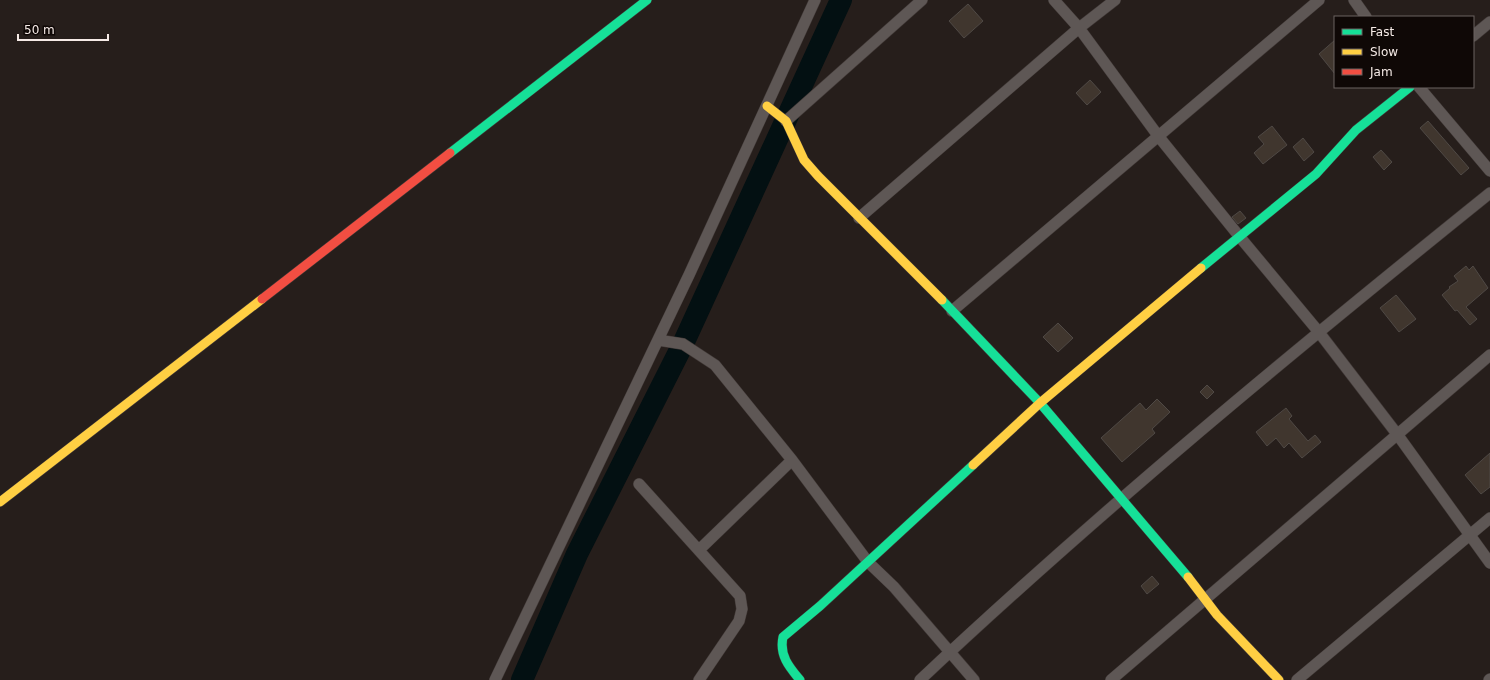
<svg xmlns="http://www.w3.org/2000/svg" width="1490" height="680" font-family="'DejaVu Sans',sans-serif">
  <rect width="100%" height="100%" fill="#261e1b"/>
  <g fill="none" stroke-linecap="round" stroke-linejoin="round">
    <path stroke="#031012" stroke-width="22" d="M522,680L577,554L683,344L841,0"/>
  </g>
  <path fill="#40362e" stroke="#4f4945" d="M968,4L983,21L964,38L949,21Z
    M1335,40V74L1319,54Z
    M1090,80L1101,92L1087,105L1076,93Z
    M1428,121L1469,168L1461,175L1420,128Z
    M1272,126L1287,145L1263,164L1254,153L1264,144L1258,137Z
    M1303,138L1314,152L1304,161L1293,147Z
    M1381,150L1392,162L1384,170L1373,157Z
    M1240,211L1246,218L1238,224L1232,217Z
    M1466,266L1469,270L1473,266L1488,288L1466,307L1477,319L1470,325L1457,310L1455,311L1442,295L1450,288L1449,287L1458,281L1454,276Z
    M1396,295L1416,319L1399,332L1380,308Z
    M1058,323L1073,338L1058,352L1043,337Z
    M1207,385L1214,392L1207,399L1200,392Z
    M1157,399L1170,412L1152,429L1155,433L1122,462L1101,438L1140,403L1146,410Z
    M1286,408L1292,416L1289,419L1308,441L1315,435L1321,442L1302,458L1289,443L1284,448L1276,438L1267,446L1256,432Z
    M1490,453V487L1481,494L1465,475Z
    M1152,576L1159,584L1147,594L1141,586Z"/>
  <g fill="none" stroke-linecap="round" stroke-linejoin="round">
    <defs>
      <path id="street" d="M1054,0L1079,28L1159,137L1239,236L1318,331L1397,434L1490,563
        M1354,0L1366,17
        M1473,36L1490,22
        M1419,87L1490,171
        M786,121L922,0
        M859,218L1079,28L1115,0
        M952,311L1319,0
        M658,340L683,344L715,365L792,460L868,562L894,587L974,680
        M639,484L740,596L742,609L739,621L699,680
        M699,550L792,460
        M495,680L689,275L815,0
        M920,680C1102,509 1295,350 1490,193
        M1111,680L1490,355
        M1297,680L1490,518
        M1489,680L1490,679"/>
      <path id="fast" d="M450,153L647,0
        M1201,268L1316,174L1356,130L1410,87
        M942,300L1040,403L1188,577
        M800,680C789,667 779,655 783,637L820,606L973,465"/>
      <path id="slow" d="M767,106L786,121L804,160L818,176L942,300
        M973,465L1040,403L1201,268
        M0,502L262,299
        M1188,577L1217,615L1279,680"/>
      <path id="jam" d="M262,299L450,153"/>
    </defs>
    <use href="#street" stroke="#413937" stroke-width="12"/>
    <use href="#fast" stroke="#413937" stroke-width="10"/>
    <use href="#slow" stroke="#413937" stroke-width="10"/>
    <use href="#jam" stroke="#413937" stroke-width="10"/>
    <use href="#street" stroke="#5e5755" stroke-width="11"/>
    <use href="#fast" stroke="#16e098" stroke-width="9"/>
    <use href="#slow" stroke="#ffcf43" stroke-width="9"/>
    <use href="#jam" stroke="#f24e42" stroke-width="9"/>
  </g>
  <rect x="1334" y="16" width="140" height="72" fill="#0f0806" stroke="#6b6260"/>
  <rect x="1342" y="29" width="20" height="6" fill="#16e098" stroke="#6b6260"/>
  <text x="1370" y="36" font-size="12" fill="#f5eae6">Fast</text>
  <rect x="1342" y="49" width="20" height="6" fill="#ffcf43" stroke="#6b6260"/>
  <text x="1370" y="56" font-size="12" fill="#f5eae6">Slow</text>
  <rect x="1342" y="69" width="20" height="6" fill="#f24e42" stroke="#6b6260"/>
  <text x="1370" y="76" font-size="12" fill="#f5eae6">Jam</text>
  <path d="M18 34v6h90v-6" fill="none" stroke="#f5eae6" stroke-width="2"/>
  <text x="24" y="34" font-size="12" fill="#f5eae6" stroke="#0f0806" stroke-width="3" paint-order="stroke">50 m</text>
</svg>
